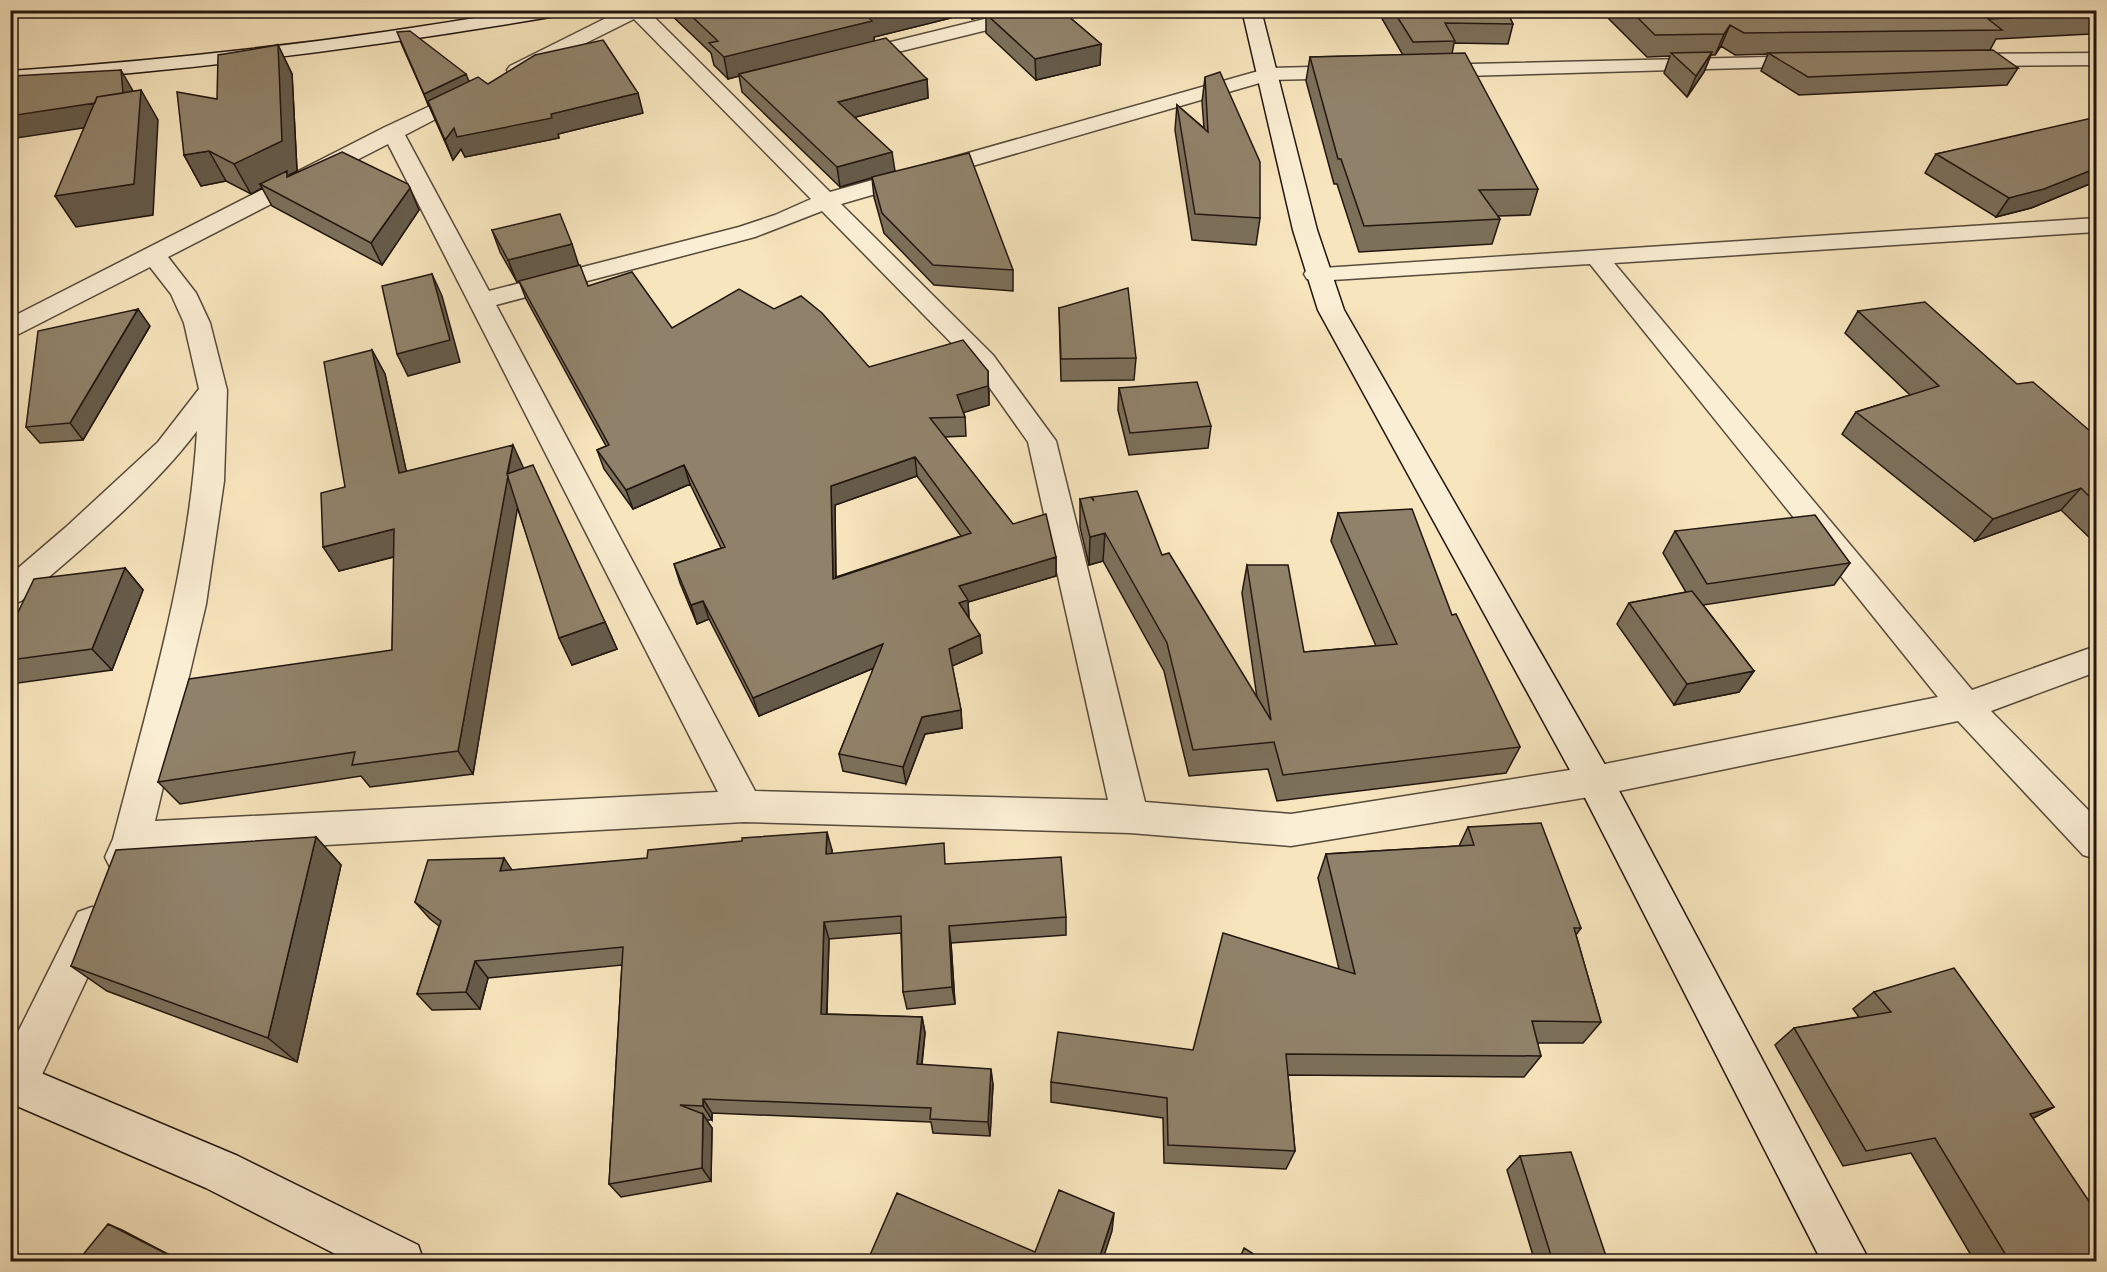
<svg xmlns="http://www.w3.org/2000/svg" width="2107" height="1272" font-family="Vollkorn,serif">
  <rect width="100%" height="100%" fill="#f7e5bd"/>
  <filter id="stains"><feTurbulence type="fractalNoise" baseFrequency=".00333" numOctaves="4"/><feColorMatrix values="0 0 0 0 .2 0 0 0 0 .09 0 0 0 0 .02 0 0 0 .5 -.17"/></filter>
  <radialGradient id="worn" r=".72"><stop offset=".6" stop-color="#630" stop-opacity="0"/><stop offset="1" stop-color="#630" stop-opacity=".3"/></radialGradient>
  <g fill="none" stroke-linecap="round" stroke-linejoin="round">
    <defs>
      <path id="street" d="M622,10H647L830,192L1269,68L1352,66L1359,68L1362,72L1359,76L1352,78L1270,80L841,204L993,355L1056,441L1145,802L1291,814L1595,766L1938,697L1590,264L1316,281L1307,279L1304,274L1307,269L2096,218V232L1614,263L1972,690L2096,646V672L1991,711L2096,818V859L2083,855L1958,721L1595,796L1291,846L1130,833L744,822L144,855L137,869L124,874L111,869L105,857L113,839C148,704 189,570 197,431C151,492 80,550 21,601L10,605V575L66,527L158,442L199,389L184,323L171,294L150,267L19,334L10,336V318L385,127L473,86L480,88L483,92L480,96L405,135L489,291L739,227L775,215L811,199L634,19L524,74H510L507,70L510,66ZM388,144L718,792L155,821L206,604L224,481L227,390L210,323L196,293L168,257ZM822,211L975,367L1028,442L1108,800L755,791L496,305L755,237Z
        M1021,10H1055L1053,14L853,63L846,61L843,57L846,53Z
        M2096,53V65L1962,66L1955,64L1952,60L1955,56L1962,54Z
        M1808,56L1815,58L1818,62L1815,66L1428,77L1421,75L1418,71L1421,67L1428,65Z
        M92,907L106,912L112,925L31,1098L16,1105L10,1102V1048L78,912Z"/>
      <path id="secondary" d="M521,10H565L563,14L556,16C375,47 194,70 10,83V71C181,59 352,40 521,10Z
        M1242,10H1261L1317,230L1344,310L1608,770L1870,1262H1822L1582,792L1318,310L1293,230Z
        M10,1060L238,1156L418,1245L424,1262H351L206,1188L10,1103Z"/>
    </defs>
    <use href="#street" stroke="#564a3b" stroke-width="3"/>
    <use href="#secondary" stroke="#211610" stroke-width="3"/>
    <use href="#street" fill="#faeed4" fill-rule="evenodd"/>
    <use href="#secondary" fill="#faeed4" fill-rule="evenodd"/>
  </g>
  <path fill="#7c705b" stroke="#211610" stroke-width="1.5" fill-rule="evenodd" d="M666,10H951V18L874,37V41L927,79L928,98L855,117L895,171L1013,270V291L934,285L884,233L874,197L872,178L840,187L742,92L739,76L728,79L714,65L711,53Z
    M963,10H1061L1101,44L1100,65L1036,80L986,33V16L972,19Z
    M1377,10H1506L1513,24L1508,44L1454,43L1452,54L1538,189L1530,215L1498,216L1500,219L1492,244L1359,252L1337,184H1334L1306,81L1310,57L1403,55Z
    M1612,10H2097V25L2091,34L1996,39L1990,50L2018,68L2007,85L1799,95L1761,71L1768,54L1735,55L1721,46L1715,55H1711L1704,72L1687,97L1664,73L1670,56L1647,57L1609,19Z
    M401,43L469,81L643,113L558,134L559,138L465,157L461,149L453,160Z
    M278,45L292,74L297,171L289,175L290,176L419,210L382,265L272,206L262,188L251,194L226,181L201,186L184,155L217,99Z
    M1205,77L1260,218L1256,245L1192,240L1175,130L1177,105L1204,128L1202,102Z
    M2097,121V181L2031,208L1996,217L1925,173L1936,154Z
    M492,230L579,265L588,286L672,328L989,390V405L963,412L965,417L966,436L944,437L1013,524L1056,557V576L968,602L969,618L982,653L952,666L961,710L962,728L925,734L906,784L843,771L839,754L874,668L759,716L709,619L697,624L680,583L674,564L721,548L690,484L633,509L604,469L597,450L606,446L526,299L519,281L517,282L500,252ZM917,476L961,536L836,577L835,505Z
    M2097,249V260L2092,256Z
    M1059,308L1136,358L1134,380L1061,381Z
    M1858,311L2017,384L2097,437V545L2061,510L1975,541L1842,434L1856,412L1910,395L1845,333Z
    M150,326L83,440L40,443L26,427Z
    M372,350L385,374L406,471L523,468L605,622L617,649L572,665L517,507L473,774L370,787L361,776L180,804L158,782L392,650L394,557L339,571L345,487Z
    M1119,388L1211,426L1208,448L1129,455L1118,410Z
    M1080,499L1162,555L1257,698L1242,593L1247,565L1304,652L1376,646L1331,541L1338,513L1452,615L1520,747L1506,773L1277,801L1268,769L1189,776L1164,671L1103,561L1089,565L1080,527Z
    M1675,531L1850,563L1834,585L1703,605L1754,671L1739,692L1674,705L1617,624L1629,603L1686,592L1663,553Z
    M125,568L143,590L112,670L18,683L10,676V629Z
    M1468,827L1581,928L1576,935L1601,1022L1583,1043H1537L1541,1056L1524,1077L1288,1075L1295,1151L1286,1169L1164,1163L1163,1118L1051,1102V1082L1193,1050L1339,969L1318,878L1326,854L1459,846Z
    M316,837L341,865L297,1062L107,991L71,966Z
    M832,850V854L947,864L1066,917V935L951,943L955,1004L907,1009L903,992L901,933L829,939L827,1014L922,1017L925,1033L922,1065L993,1084L990,1136L933,1133L931,1122L712,1113V1120H706L712,1128L711,1181L621,1197L609,1184L622,965L488,978L480,1009L432,1010L417,994L439,926L430,919L415,902L512,870Z
    M1874,992L2054,1107L2033,1118L2097,1262H1975L1911,1153L1843,1166L1775,1045L1794,1028L1859,1017L1853,1009Z
    M1520,1156L1608,1262H1535L1507,1170Z"/>
  <path fill="#655b4a" stroke="#211610" stroke-width="1.5" d="M891,10H951V18L874,37V43L739,74V76L728,79L724,57L867,16Z
    M972,10H1008L985,13L986,16L972,19Z
    M1730,25L1721,46L1715,55L1724,34Z
    M1101,44L1100,65L1036,80L1035,59Z
    M278,45L292,74L297,171L289,175L298,192L260,184L262,188L251,194L234,164Z
    M1712,52L1704,72L1687,97L1696,76Z
    M121,70L133,91L136,120L10,139V116Z
    M466,74L470,84L428,105L424,94Z
    M927,79L928,98L841,121L838,102Z
    M141,90L158,120L153,215L76,227L55,196Z
    M638,93L643,113L558,134L559,138L465,157L461,149L453,160L445,140L454,128L551,114Z
    M209,151L226,181L201,186L184,155Z
    M892,152L895,171L840,187L837,167Z
    M2097,168V181L2031,208L1996,217L2009,198Z
    M410,188L419,210L382,265L371,243Z
    M572,244L579,266L517,282L508,260Z
    M432,274L442,296L460,362L408,376L397,354Z
    M138,309L150,326L83,440L70,423Z
    M372,350L385,374L412,497L399,473Z
    M988,371L989,405L959,414L957,395Z
    M513,445L524,469L473,774L458,751Z
    M915,457L917,476L835,505L836,597L833,579L831,486Z
    M684,465L690,484L633,509L626,490Z
    M2081,488L2061,510L1975,541L1993,519Z
    M394,529L408,553L339,571L323,547Z
    M1105,533L1103,561L1089,565L1090,537Z
    M1056,557V576L968,602L969,618L959,603V586Z
    M125,568L143,590L112,670L92,649Z
    M703,601L709,619L697,624L691,605Z
    M605,622L617,649L572,665L559,638Z
    M980,635L982,653L950,667L949,649Z
    M883,644L886,663L759,716L753,698Z
    M1754,671L1739,692L1674,705L1687,684Z
    M961,710L962,728L925,734L906,784L903,767L922,717Z
    M827,832L832,850L831,873L826,854Z
    M316,837L341,865L297,1062L268,1038Z
    M504,858L516,876L500,871Z
    M824,922L829,939L826,1030L821,1014Z
    M949,926L951,943L955,1004L952,987Z
    M475,961L488,978L480,1009L466,992Z
    M922,1017L925,1033L920,1079L917,1064Z
    M991,1069L993,1084L990,1136L988,1122Z
    M703,1099L712,1113V1120L703,1106Z
    M2054,1107L2026,1122L2030,1114Z
    M703,1114L712,1128L711,1181L702,1168Z
    M1114,1213L1112,1231L1102,1262H1098Z
    M108,1224L122,1230L183,1262H180Z
    M10,1249L18,1252L17,1256L31,1262H10Z"/>
  <path fill="#90826a" stroke="#211610" stroke-width="1.5" fill-rule="evenodd" d="M685,10H891L867,16L872,21L724,57L709,43L718,41Z
    M995,10H1061L1101,44L1035,59L985,13Z
    M1393,10H1506L1513,24L1445,23L1455,41L1413,42Z
    M1630,10H2097V13L1988,19L2002,30L1744,33L1730,25L1724,34L1655,35Z
    M410,31L466,74L424,94L397,32Z
    M886,38L927,79L838,102L892,152L837,167L739,74Z
    M603,40L638,93L551,114L552,118L457,137L454,128L445,140L428,101L478,77L488,84L535,55Z
    M278,45L282,141L234,164L209,151L184,155L177,92L217,99L218,55Z
    M1993,50L2018,68L1808,77L1768,53Z
    M1712,52L1696,76L1671,53Z
    M1465,53L1538,189L1479,190L1500,219L1364,226L1341,159H1338L1310,57Z
    M121,70L123,93L97,97L95,103L10,116V77L12,76Z
    M1220,72L1260,162V218L1195,214L1177,105L1208,132L1205,77Z
    M141,90L134,184L55,196L97,97Z
    M2092,118L2097,121V168L2044,189L2009,198L1936,154Z
    M342,152L408,184L410,188L371,243L260,184L287,171V177Z
    M969,153L1013,270L933,265L882,213L872,177Z
    M560,214L572,244L508,260L492,230Z
    M580,265L588,286L632,272L672,328L739,289L774,309L801,296L822,313L869,367L963,340L988,371V386L957,395L965,417L930,418L1013,524L1046,514L1056,557L959,586L968,600L959,603L980,635L949,649L961,710L922,717L903,767L839,754L883,644L753,698L703,601L691,605L674,564L725,547L684,465L626,490L597,450L609,445L519,281ZM915,457L971,533L833,579L831,486Z
    M432,274L450,340L397,354L382,286Z
    M1128,288L1136,358L1061,359L1059,308Z
    M1925,302L2017,384L2033,382L2097,437V504L2081,488L1993,519L1856,412L1939,386L1858,311Z
    M138,309L70,423L26,427L38,331Z
    M372,350L399,473L513,445L507,474L508,476L458,751L352,765L355,752L158,782L189,679L392,650L394,529L323,547L321,493L345,487L324,362Z
    M1197,382L1211,426L1130,433L1119,388Z
    M533,465L605,622L559,638L507,474Z
    M1137,491L1162,555L1169,553L1271,720L1247,565H1288L1304,652L1397,644L1338,513L1412,509L1452,615L1456,614L1520,747L1283,775L1274,742L1193,750L1167,643L1105,533L1090,537L1080,499L1091,497L1094,501L1092,497Z
    M1815,515L1850,563L1707,584L1675,531Z
    M125,568L92,649L10,660V629L34,579Z
    M1692,591L1754,671L1687,684L1629,603Z
    M1541,823L1581,928H1574L1601,1022L1532,1021L1541,1056L1286,1054L1295,1151L1168,1145L1167,1098L1051,1082L1058,1032L1193,1050L1223,933L1355,974L1326,854L1474,845L1468,827Z
    M827,832L826,854L944,843L945,864L1061,857L1066,917L949,926L952,987L903,992L901,916L824,922L821,1014L922,1017L917,1064L991,1069L988,1122L930,1119L931,1108L703,1099V1106L680,1105L703,1114L702,1168L609,1184L623,947L475,961L466,992L417,994L441,921L415,902L428,860L504,858L500,871L647,858L648,850L742,841V838Z
    M316,837L268,1038L71,966L116,850Z
    M1954,968L2054,1107L2030,1114L2097,1213V1262H2010L1935,1138L1866,1151L1794,1028L1891,1012L1874,992Z
    M1571,1152L1608,1262H1553L1520,1156Z
    M1059,1190L1114,1213L1098,1262H867L897,1193L1035,1252Z
    M108,1224L171,1256L180,1262H77Z
    M1244,1248L1266,1262H1238Z"/>
  <rect width="2107" height="1272" fill="none" stroke="#f7e5bd" stroke-width="36"/>
  <rect x="12" y="12" width="2083" height="1248" fill="none" stroke="#211610" stroke-width="3"/>
  <rect x="18" y="18" width="2071" height="1236" fill="none" stroke="#211610" stroke-width="1.5"/>
  <rect width="100%" height="100%" filter="url(#stains)"/>
  <rect width="100%" height="100%" fill="url(#worn)"/>
</svg>
